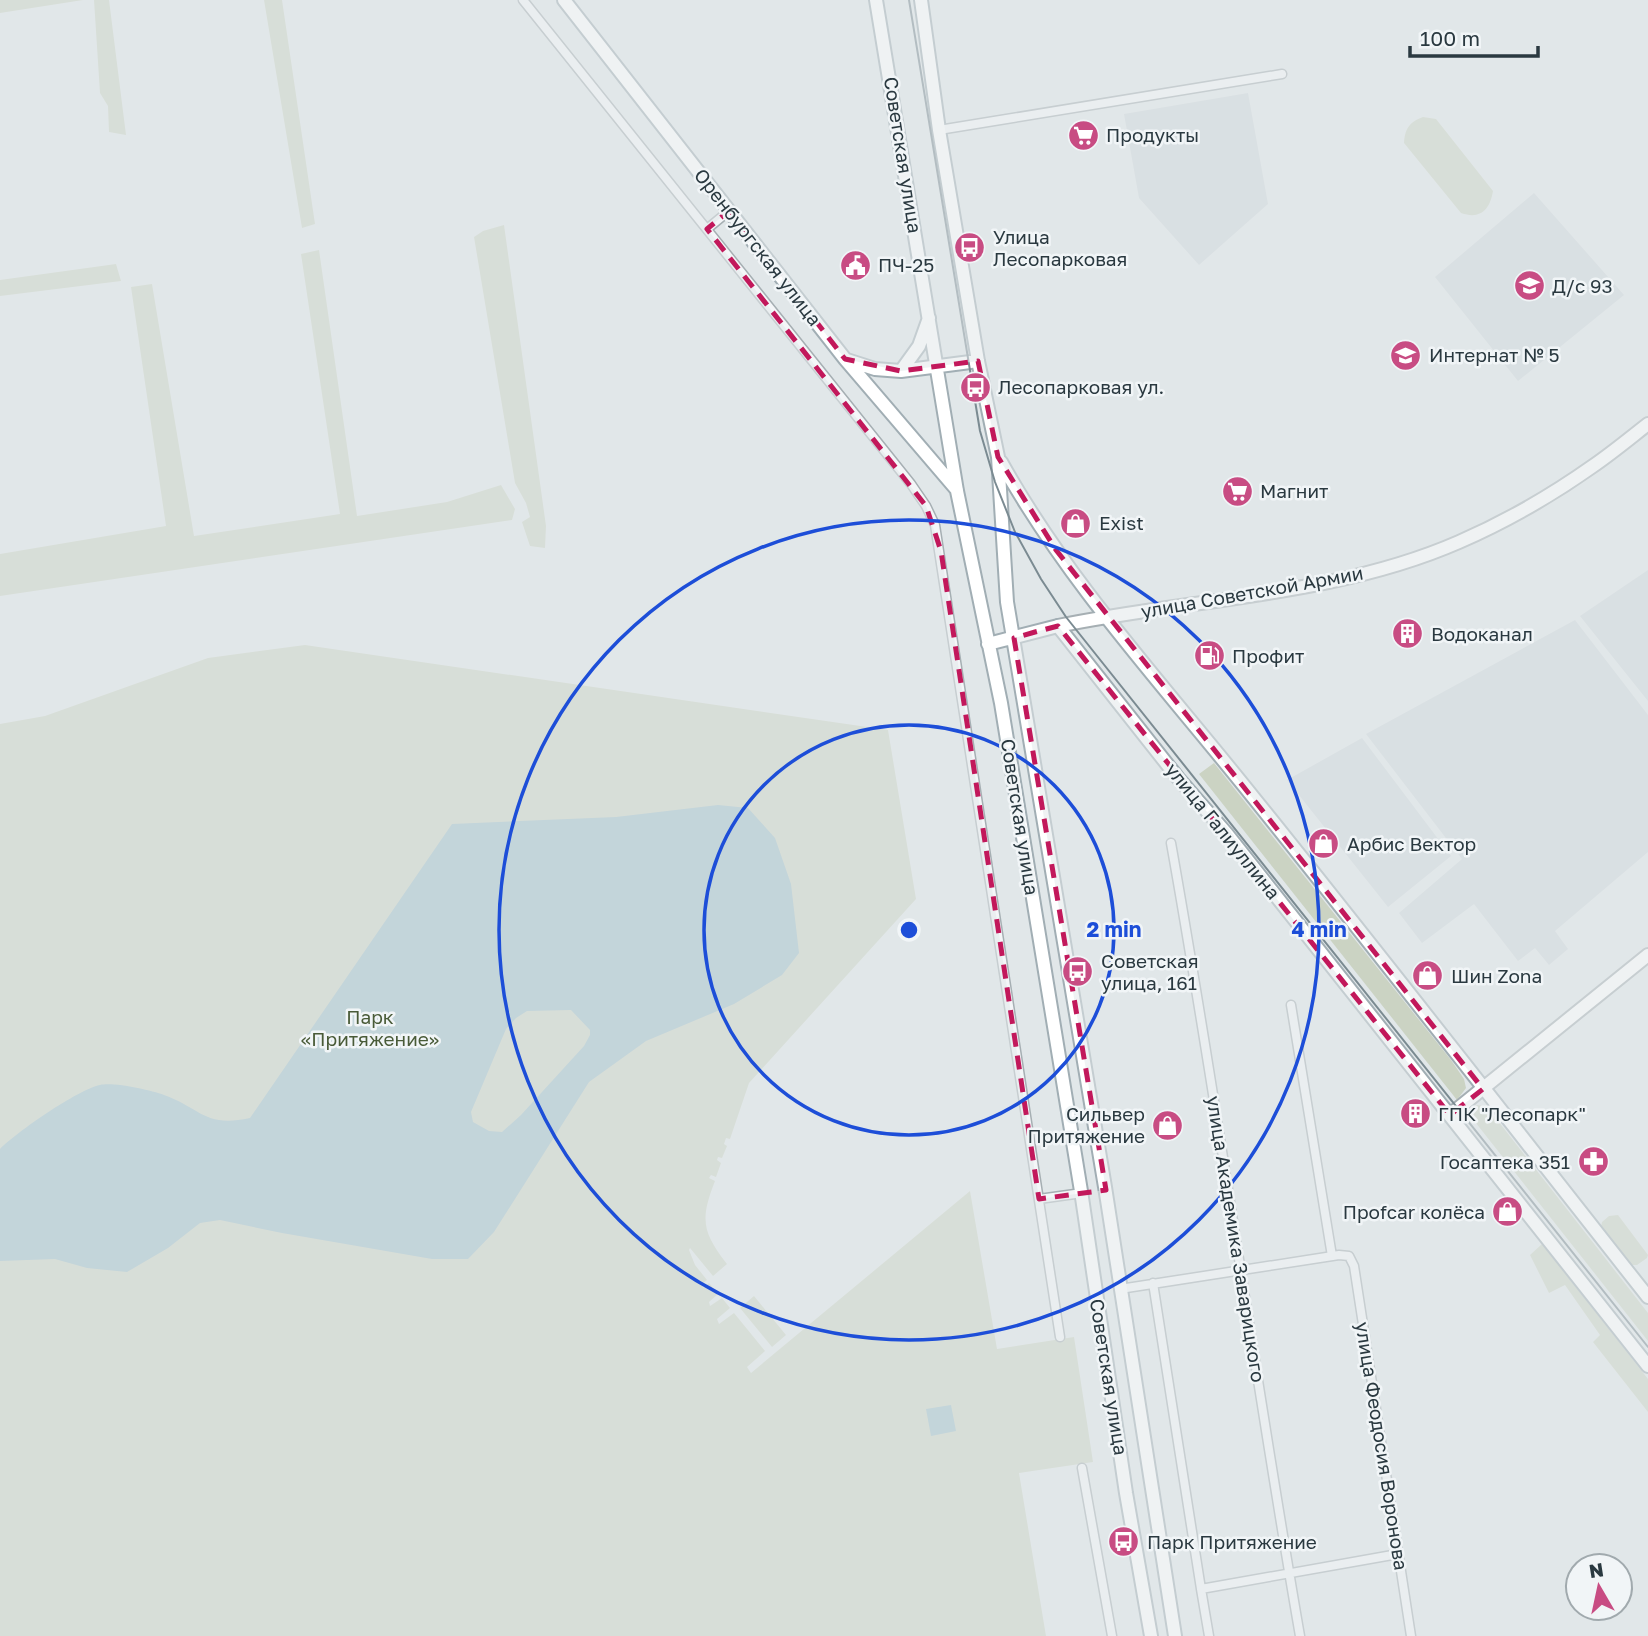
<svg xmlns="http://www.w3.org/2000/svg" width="1648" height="1636" font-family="'Golos Text',sans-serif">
  <rect width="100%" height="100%" fill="#e1e7e9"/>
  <path fill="#cfd7db" d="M1248,93L1268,204L1199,265L1139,198L1124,114Z
    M1534,193L1624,295L1518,381L1435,277Z
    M1648,570V701L1580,616Z
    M1575,620L1648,715V852L1555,931L1568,949L1549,965L1535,948L1518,961L1474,904L1422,943L1399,913L1462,859L1366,734Z
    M1362,738L1451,856L1388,907L1287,780Z"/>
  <path fill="#cbd3c3" d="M0,0H83L0,13Z
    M94,0H109L126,135L109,132L108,106L100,93Z
    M264,0H282L315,224L302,228Z
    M1423,117L1436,119L1493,191C1490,209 1481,220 1461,213L1404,143C1405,129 1409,122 1423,117Z
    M504,225L546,526L545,548L530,546L522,522L530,517L526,503L515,483L474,237L483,231Z
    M319,250L357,516L447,502L501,485L515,509L512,520L0,596V554L166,526L131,287L152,284L194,536L340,514L301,254Z
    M116,264L121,281L0,296V280Z
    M305,645L888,730L916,899L749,1083L730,1139L726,1138L724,1144L727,1146L722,1158L718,1157L717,1160L721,1163L716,1177L711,1175L709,1178L715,1181C700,1219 702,1232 727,1264L713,1276L690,1248L689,1250L695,1265L707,1280L702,1284L703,1288L709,1283L718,1294L709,1302L710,1306L722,1298L730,1308L717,1319L719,1324L734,1313L765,1351L747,1367L751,1373L970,1191L997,1349L1074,1337L1093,1462L1019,1473L1046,1636H0V724L45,716L208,658Z
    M1214,763L1451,1060L1464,1079L1466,1088L1457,1100L1199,774Z
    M1476,1105L1484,1106L1491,1112L1648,1313V1341L1468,1113V1109Z
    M1618,1215L1648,1255L1647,1258L1637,1265H1631L1601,1227L1602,1222L1609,1216Z
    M1542,1244L1648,1379V1412L1593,1342L1600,1335L1565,1285L1549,1293L1530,1255Z
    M754,1296L786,1335L772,1347L740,1308Z"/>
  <path fill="#9ebec8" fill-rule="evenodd" d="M718,805L748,808L775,838L791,884L799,953L782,975L734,1004L646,1041L589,1082L494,1232L468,1259H432L282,1233L220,1220L200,1223L168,1248L127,1272L87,1268L55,1259L0,1261V1149C17,1132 77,1090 100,1085C114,1082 150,1090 164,1095C201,1108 204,1128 250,1118L452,824L616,817ZM571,1010L590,1030V1035L584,1046L521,1115L502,1132L489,1131L473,1122L471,1112L506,1029L516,1018L527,1011Z
    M951,1405L956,1431L931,1436L926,1409Z"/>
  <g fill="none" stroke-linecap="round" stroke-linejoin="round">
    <defs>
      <path id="street" d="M523,0L911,484L926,506L935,525L1060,1337
        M939,130L1282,74
        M707,229L730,210
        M1171,843C1218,1106 1254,1372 1300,1636
        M1291,1005L1332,1256
        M1039,1199L1082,1193
        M1153,1283L1201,1589L1398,1554
        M1120,1289L1339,1255L1349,1256L1354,1266L1411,1636
        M1082,1468L1112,1636
        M1201,1589L1209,1636"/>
      <path id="secondary" d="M1058,626C1189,599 1336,596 1459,542C1505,522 1552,495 1593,466C1612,453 1630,438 1648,424
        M1450,1115L1648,955"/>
      <path id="primary" d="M564,0L845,359L957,490
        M876,0L957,491L1001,703L1081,1191L1126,1493L1151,1636
        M921,0L939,130L978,361L998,457L1007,602L1105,1187L1175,1636
        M847,360L875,369L901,371L978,361
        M901,371L919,346L929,318
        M1001,462C1069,584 1166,688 1253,797C1386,962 1516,1130 1648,1297
        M988,644L1058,626L1178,778L1227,834L1648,1366"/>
    </defs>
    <use href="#street" stroke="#a6afb3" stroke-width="11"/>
    <use href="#secondary" stroke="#a6afb3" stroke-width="16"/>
    <use href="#primary" stroke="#a1aeb4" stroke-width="16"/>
    <use href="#street" stroke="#f4f6f8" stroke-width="8"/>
    <use href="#secondary" stroke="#fff" stroke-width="12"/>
    <use href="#primary" stroke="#fff" stroke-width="12"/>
    <path stroke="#7b8b92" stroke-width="2" d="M909,0L980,431L995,482L1015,532L1041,579L1066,617L1648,1347"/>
  </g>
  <path d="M0 0H1648V1636H0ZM730,210L845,359L901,371L978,361L998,457L1056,550L1483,1089L1450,1115L1058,626L1035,632L1014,638L1106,1190L1039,1199L941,551L926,506L707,229Z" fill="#e1e7e9" fill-opacity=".55" fill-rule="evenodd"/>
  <path fill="none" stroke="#c2185b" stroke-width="5" stroke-dasharray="14 9" stroke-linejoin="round" d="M730,210L845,359L901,371L978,361L998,457L1056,550L1483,1089L1450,1115L1058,626L1035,632L1014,638L1106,1190L1039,1199L941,551L926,506L707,229Z"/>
  <g fill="none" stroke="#1d4ed8" stroke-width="3.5">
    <circle cx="909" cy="930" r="205"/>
    <circle cx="909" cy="930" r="410"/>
  </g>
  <defs>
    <symbol id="supermarket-disc" viewBox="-11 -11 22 22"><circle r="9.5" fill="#c84c83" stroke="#f1f5f7"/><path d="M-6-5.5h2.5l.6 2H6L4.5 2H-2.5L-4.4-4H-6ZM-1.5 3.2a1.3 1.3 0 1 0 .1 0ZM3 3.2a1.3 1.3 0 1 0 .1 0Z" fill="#fff"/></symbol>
    <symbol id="bus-disc" viewBox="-11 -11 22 22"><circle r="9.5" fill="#c84c83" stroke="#f1f5f7"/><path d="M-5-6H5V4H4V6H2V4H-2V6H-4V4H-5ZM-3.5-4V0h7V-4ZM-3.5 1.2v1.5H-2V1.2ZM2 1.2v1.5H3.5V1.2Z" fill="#fff"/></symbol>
    <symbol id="civic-disc" viewBox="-11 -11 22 22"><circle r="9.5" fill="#c84c83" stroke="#f1f5f7"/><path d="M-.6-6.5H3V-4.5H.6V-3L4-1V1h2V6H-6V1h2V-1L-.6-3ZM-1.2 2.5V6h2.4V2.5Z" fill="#fff"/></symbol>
    <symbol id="school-disc" viewBox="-11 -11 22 22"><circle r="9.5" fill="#c84c83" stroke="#f1f5f7"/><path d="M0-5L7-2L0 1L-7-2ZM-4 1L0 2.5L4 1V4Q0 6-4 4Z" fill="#fff"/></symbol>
    <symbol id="shop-disc" viewBox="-11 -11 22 22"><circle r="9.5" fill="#c84c83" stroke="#f1f5f7"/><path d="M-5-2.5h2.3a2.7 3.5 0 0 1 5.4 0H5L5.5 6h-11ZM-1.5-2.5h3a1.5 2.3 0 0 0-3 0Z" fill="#fff"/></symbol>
    <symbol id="building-disc" viewBox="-11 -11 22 22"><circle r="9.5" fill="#c84c83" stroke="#f1f5f7"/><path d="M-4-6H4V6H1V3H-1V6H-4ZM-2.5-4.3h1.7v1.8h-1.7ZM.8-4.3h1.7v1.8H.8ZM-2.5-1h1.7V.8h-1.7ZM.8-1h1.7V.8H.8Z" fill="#fff"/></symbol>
    <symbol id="fuel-disc" viewBox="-11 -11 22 22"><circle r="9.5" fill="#c84c83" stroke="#f1f5f7"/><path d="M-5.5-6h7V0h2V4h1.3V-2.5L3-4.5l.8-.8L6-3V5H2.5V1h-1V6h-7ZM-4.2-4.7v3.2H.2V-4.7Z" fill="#fff"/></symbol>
    <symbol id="pharmacy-disc" viewBox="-11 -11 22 22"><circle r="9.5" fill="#c84c83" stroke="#f1f5f7"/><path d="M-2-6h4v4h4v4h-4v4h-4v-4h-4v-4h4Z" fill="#fff"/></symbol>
  </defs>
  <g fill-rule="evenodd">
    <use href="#supermarket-disc" x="1066" y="118" width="35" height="35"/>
    <use href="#bus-disc" x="952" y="230" width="35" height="35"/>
    <use href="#civic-disc" x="838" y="248" width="35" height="35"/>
    <use href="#school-disc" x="1512" y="268" width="35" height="35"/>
    <use href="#school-disc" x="1388" y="338" width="35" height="35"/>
    <use href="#bus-disc" x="958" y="370" width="35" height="35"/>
    <use href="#supermarket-disc" x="1220" y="474" width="35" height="35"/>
    <use href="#shop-disc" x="1058" y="506" width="35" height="35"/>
    <use href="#building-disc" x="1390" y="616" width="35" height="35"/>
    <use href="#fuel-disc" x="1192" y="638" width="35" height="35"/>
    <use href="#shop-disc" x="1306" y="826" width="35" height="35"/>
    <use href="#bus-disc" x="1060" y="954" width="35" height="35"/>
    <use href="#shop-disc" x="1410" y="958" width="35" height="35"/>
    <use href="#building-disc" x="1398" y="1096" width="35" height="35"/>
    <use href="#shop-disc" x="1150" y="1108" width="35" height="35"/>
    <use href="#pharmacy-disc" x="1576" y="1144" width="35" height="35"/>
    <use href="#shop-disc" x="1490" y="1194" width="35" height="35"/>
    <use href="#bus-disc" x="1106" y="1524" width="35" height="35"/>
  </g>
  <g text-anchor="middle" stroke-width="5" stroke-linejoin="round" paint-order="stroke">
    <g font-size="19" fill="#2a3940" stroke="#f1f5f7" text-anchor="start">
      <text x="1106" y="142">Продукты</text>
      <text x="993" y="244">Улица<tspan x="993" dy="22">Лесопарковая</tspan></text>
      <text x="878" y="272">ПЧ-25</text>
      <text x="1552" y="293">Д/с 93</text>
      <text x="1429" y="362">Интернат № 5</text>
      <text x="998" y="394">Лесопарковая ул.</text>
      <text x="1260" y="498">Магнит</text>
      <text x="1099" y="530">Exist</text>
      <text x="1431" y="641">Водоканал</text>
      <text x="1232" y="663">Профит</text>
      <text x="1347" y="851">Арбис Вектор</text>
      <text x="1101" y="968">Советская<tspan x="1101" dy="22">улица, 161</tspan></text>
      <text x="1451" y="983">Шин Zona</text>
      <text x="1145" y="1121" text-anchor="end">Сильвер<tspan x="1145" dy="22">Притяжение</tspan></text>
      <text x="1438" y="1121">ГПК "Лесопарк"</text>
      <text x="1570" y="1169" text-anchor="end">Госаптека 351</text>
      <text x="1485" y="1219" text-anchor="end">Проfcar колёса</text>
      <text x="1147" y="1549">Парк Притяжение</text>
    </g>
    <g font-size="19" fill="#2a3940" stroke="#f1f5f7">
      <text transform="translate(903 155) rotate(81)" y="7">Советская улица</text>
      <text transform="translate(758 247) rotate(52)" y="7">Оренбургская улица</text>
      <text transform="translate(1252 592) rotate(-10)" y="7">улица Советской Армии</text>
      <text transform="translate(1020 817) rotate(81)" y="7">Советская улица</text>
      <text transform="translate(1223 831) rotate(51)" y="7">улица Галиуллина</text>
      <text transform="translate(1236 1239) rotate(81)" y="7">улица Академика Заварицкого</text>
      <text transform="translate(1109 1377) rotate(81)" y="7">Советская улица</text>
      <text transform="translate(1382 1446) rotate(81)" y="7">улица Феодосия Воронова</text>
    </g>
    <g font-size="19" fill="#495b38" stroke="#f1f5f7">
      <text x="370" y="1024">Парк<tspan x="370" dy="22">«Притяжение»</tspan></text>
    </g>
  </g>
  <circle cx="909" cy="930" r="10" fill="#1d4ed8" stroke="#f1f5f7" stroke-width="3.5"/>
  <g font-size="21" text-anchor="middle" font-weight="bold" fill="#1d4ed8" stroke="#f1f5f7" stroke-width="5" stroke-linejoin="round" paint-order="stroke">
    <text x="1114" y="937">2 min</text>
    <text x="1319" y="937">4 min</text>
  </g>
  <g transform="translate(1599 1587) rotate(351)"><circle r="33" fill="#f1f5f7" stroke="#a1aaae" stroke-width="2"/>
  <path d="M0-5L12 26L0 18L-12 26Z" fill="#c84c83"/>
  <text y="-10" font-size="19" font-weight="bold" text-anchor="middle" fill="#2a3940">N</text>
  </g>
  <path d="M1410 46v10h128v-10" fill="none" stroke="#2a3940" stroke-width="3.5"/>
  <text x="1420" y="46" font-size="21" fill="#2a3940" stroke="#f1f5f7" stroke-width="5" paint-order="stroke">100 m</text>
</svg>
